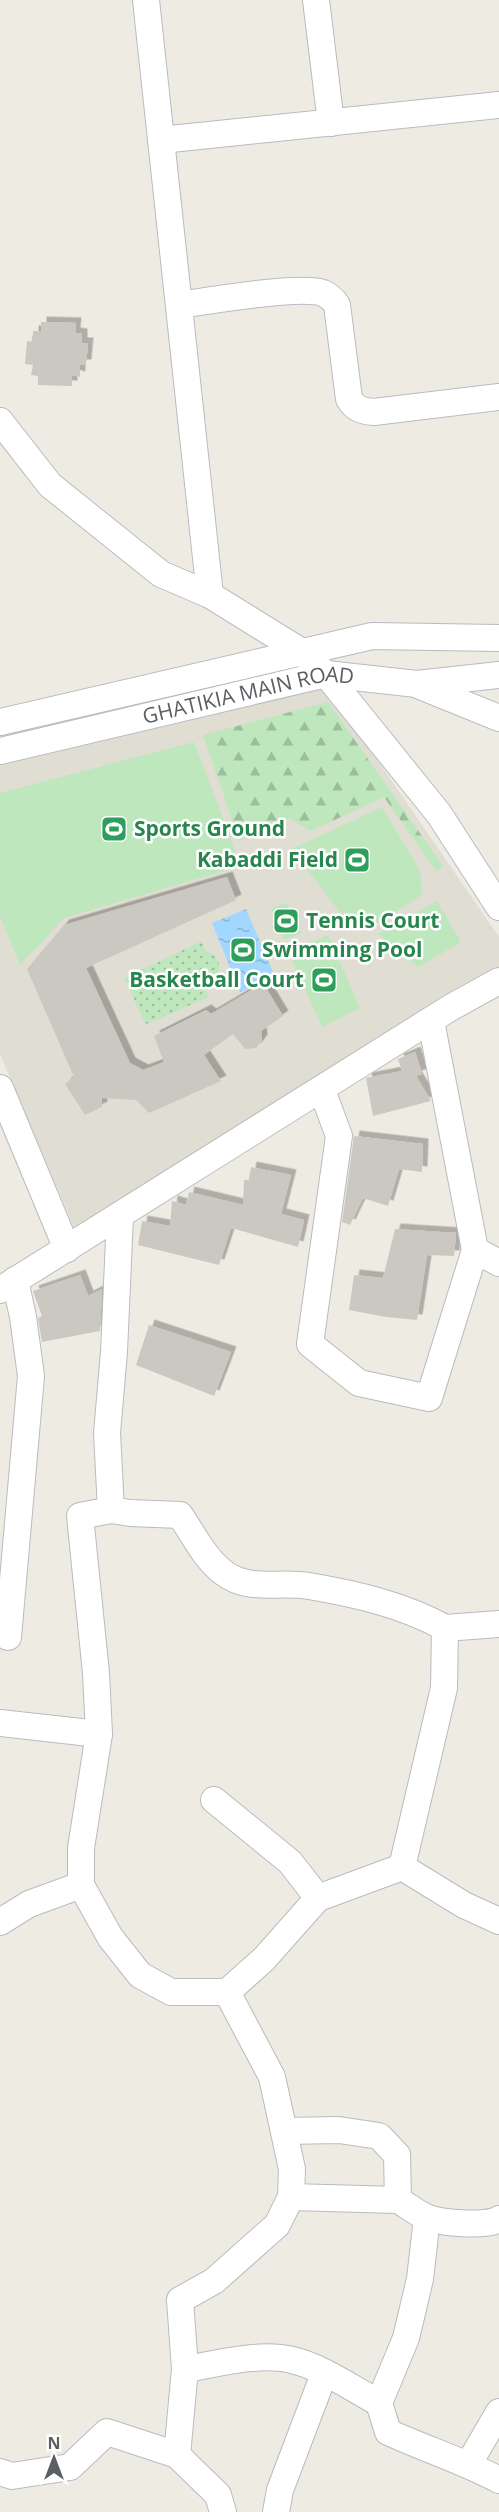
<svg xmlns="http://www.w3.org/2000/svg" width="499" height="2512" font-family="'Open Sans',sans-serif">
  <defs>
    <pattern id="grass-dots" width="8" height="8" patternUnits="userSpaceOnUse" patternTransform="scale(1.5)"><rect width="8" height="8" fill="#bee7bd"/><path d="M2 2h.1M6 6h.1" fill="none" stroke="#9dbe9d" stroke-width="1.8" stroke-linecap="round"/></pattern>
    <pattern id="forest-firs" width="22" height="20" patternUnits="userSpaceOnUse" patternTransform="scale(1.5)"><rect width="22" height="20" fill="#bee7bd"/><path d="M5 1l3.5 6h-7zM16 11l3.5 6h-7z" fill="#9dbe9d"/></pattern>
    <pattern id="water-ripples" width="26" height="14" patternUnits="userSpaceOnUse" patternTransform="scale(1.5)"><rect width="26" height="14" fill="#a2d8ff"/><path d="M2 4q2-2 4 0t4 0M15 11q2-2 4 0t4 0" fill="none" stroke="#87b2d2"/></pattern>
    <filter id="shadow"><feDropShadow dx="5.5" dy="-5.5" stdDeviation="0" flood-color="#0004"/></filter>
  </defs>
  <rect width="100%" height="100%" fill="#eeece2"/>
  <path fill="#e0ddd3" d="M325,684L499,937V968L74,1227L0,1054V759Z"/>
  <path fill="url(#grass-dots)" d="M202,941L206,952C223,954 220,973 217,985L206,990L209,997L146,1024L124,978Z"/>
  <path fill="url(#forest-firs)" d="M328,702L443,866L437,872L384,797L311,831L289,818L239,840L203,735Z"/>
  <path fill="#bee7bd" d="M194,742L241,866L64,918L20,965L0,916V793Z
    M382,807L420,871L422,895L363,932L338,910L292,849Z
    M437,901L461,942L418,967L378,934Z
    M287,903L301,933L284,940L271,908Z
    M328,935L360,1008L322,1027L288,952Z"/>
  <path fill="url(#water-ripples)" d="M246,909L275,977L240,992L212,923Z"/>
  <path fill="#cbc8c1" filter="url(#shadow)" d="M41,322L76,323L75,333L82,334V343H88L86,365H80V377L72,375V386L38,385V376L31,375L33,365L25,364L27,341L33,342V331H41Z
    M227,877L236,900L86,968L130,1063L143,1070L164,1062L154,1036L206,1010L211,1014L263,983L283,1016L261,1031L262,1040L256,1048L245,1049L233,1034L204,1055L221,1081L149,1113L136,1100L102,1098V1107L85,1115L65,1084L74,1077L27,969L64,925Z
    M415,1052L422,1074L416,1076L431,1101L373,1116L366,1078L402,1071L398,1059Z
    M354,1136L423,1144L422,1172L399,1169L388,1206L363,1198L350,1225L342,1222Z
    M251,1167L291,1175L281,1214L304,1220L298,1247L231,1228L219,1265L138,1245L142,1221L170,1226L172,1201L186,1205L189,1192L243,1205L244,1180H249Z
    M395,1229L456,1233L454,1256L427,1255L417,1320L386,1317L349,1310L354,1275L383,1278Z
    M80,1275L88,1296L102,1289L100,1331L42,1342L38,1318L42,1316L33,1291Z
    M149,1325L231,1352L214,1396L136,1365Z"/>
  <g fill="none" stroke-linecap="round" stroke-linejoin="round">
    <defs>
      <g id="minor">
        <path d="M146,0L210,595"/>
        <path d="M316,0L331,123"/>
        <path d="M161,140L499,105"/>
        <path d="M179,305C208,301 299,285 323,293C330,296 333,299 337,305L349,399C355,409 362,411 374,412L499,397"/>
        <path d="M0,421L50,485L161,574L210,595L302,652L326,674L439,814L499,907"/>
        <path d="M420,686L499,718"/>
        <path d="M0,722L372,636L499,638"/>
        <path id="s1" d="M0,751L326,674L417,684L499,675"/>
        <path d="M431,1021L475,1250L499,1263"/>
        <path d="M0,1088L67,1249"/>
        <path d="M322,1090L339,1136L310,1344L359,1383L429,1398L475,1250"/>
        <path d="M120,1216L114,1352L107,1433L111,1510L130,1513L180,1515C193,1534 205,1559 224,1573C249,1592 281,1581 309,1586C356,1594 404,1605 445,1628L444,1688L402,1867L464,1905L499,1921"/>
        <path d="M0,1290L450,1008L499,981"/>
        <path d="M111,1510L80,1516L96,1673L99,1734L81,1848V1885L110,1937L140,1975L171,1992H227L264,1959L318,1898L402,1867"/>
        <path d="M445,1628L499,1624"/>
        <path d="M8,1637L31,1376L23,1317L15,1280"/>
        <path d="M0,1723L99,1734"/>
        <path d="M214,1800L290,1862L318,1898"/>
        <path d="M0,1922L29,1904L81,1885"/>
        <path d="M284,2131L339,2130L379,2136L397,2155L398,2200C407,2205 416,2213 426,2217C439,2223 487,2227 499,2219"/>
        <path d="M291,2197L398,2200"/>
        <path d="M427,2218L420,2279L406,2338L379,2403L388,2432C425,2449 464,2461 499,2480"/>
        <path d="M185,2369C218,2364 258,2352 292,2360C320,2366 353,2389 379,2403"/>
        <path d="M177,2455L218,2495L223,2512"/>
        <path d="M468,2465L499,2412"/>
        <path d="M0,2472L12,2476L70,2467L107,2432L177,2455L185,2369L180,2300L214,2281L277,2225L291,2197L292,2169L272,2077L227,1992"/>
        <path d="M276,2512L280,2490L324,2374"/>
      </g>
    </defs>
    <use href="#minor" stroke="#b8bbc0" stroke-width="28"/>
    <use href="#minor" stroke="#fff" stroke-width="26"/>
  </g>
  <defs>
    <symbol id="stadium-square" viewBox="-11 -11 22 22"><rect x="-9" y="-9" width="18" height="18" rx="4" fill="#2e9e5b" stroke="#fff"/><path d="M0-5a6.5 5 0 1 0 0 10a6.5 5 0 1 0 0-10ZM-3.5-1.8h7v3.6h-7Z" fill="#fff"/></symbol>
  </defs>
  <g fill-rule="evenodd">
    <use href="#stadium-square" x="99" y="814" width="30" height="30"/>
    <use href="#stadium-square" x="342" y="845" width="30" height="30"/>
    <use href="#stadium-square" x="271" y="906" width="30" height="30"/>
    <use href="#stadium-square" x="228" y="935" width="30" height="30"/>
    <use href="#stadium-square" x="309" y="965" width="30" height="30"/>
  </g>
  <g text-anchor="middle" stroke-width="5" stroke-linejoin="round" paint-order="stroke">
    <g font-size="21" fill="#5b5f64" stroke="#fff">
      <text dy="7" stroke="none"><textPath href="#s1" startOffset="255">GHATIKIA MAIN ROAD</textPath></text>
    </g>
    <g font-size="21" font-weight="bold" fill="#27864d" stroke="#fff" text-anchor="start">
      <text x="134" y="836">Sports Ground</text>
      <text x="338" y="867" text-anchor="end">Kabaddi Field</text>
      <text x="306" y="928">Tennis Court</text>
      <text x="262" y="957">Swimming Pool</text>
      <text x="304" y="987" text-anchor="end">Basketball Court</text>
    </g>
  </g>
  <g transform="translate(54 2458)" stroke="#ffffff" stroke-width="4.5" paint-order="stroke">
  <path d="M0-4.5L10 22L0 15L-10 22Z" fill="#5b5f64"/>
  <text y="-9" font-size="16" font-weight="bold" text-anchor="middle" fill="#5b5f64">N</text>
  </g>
</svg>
